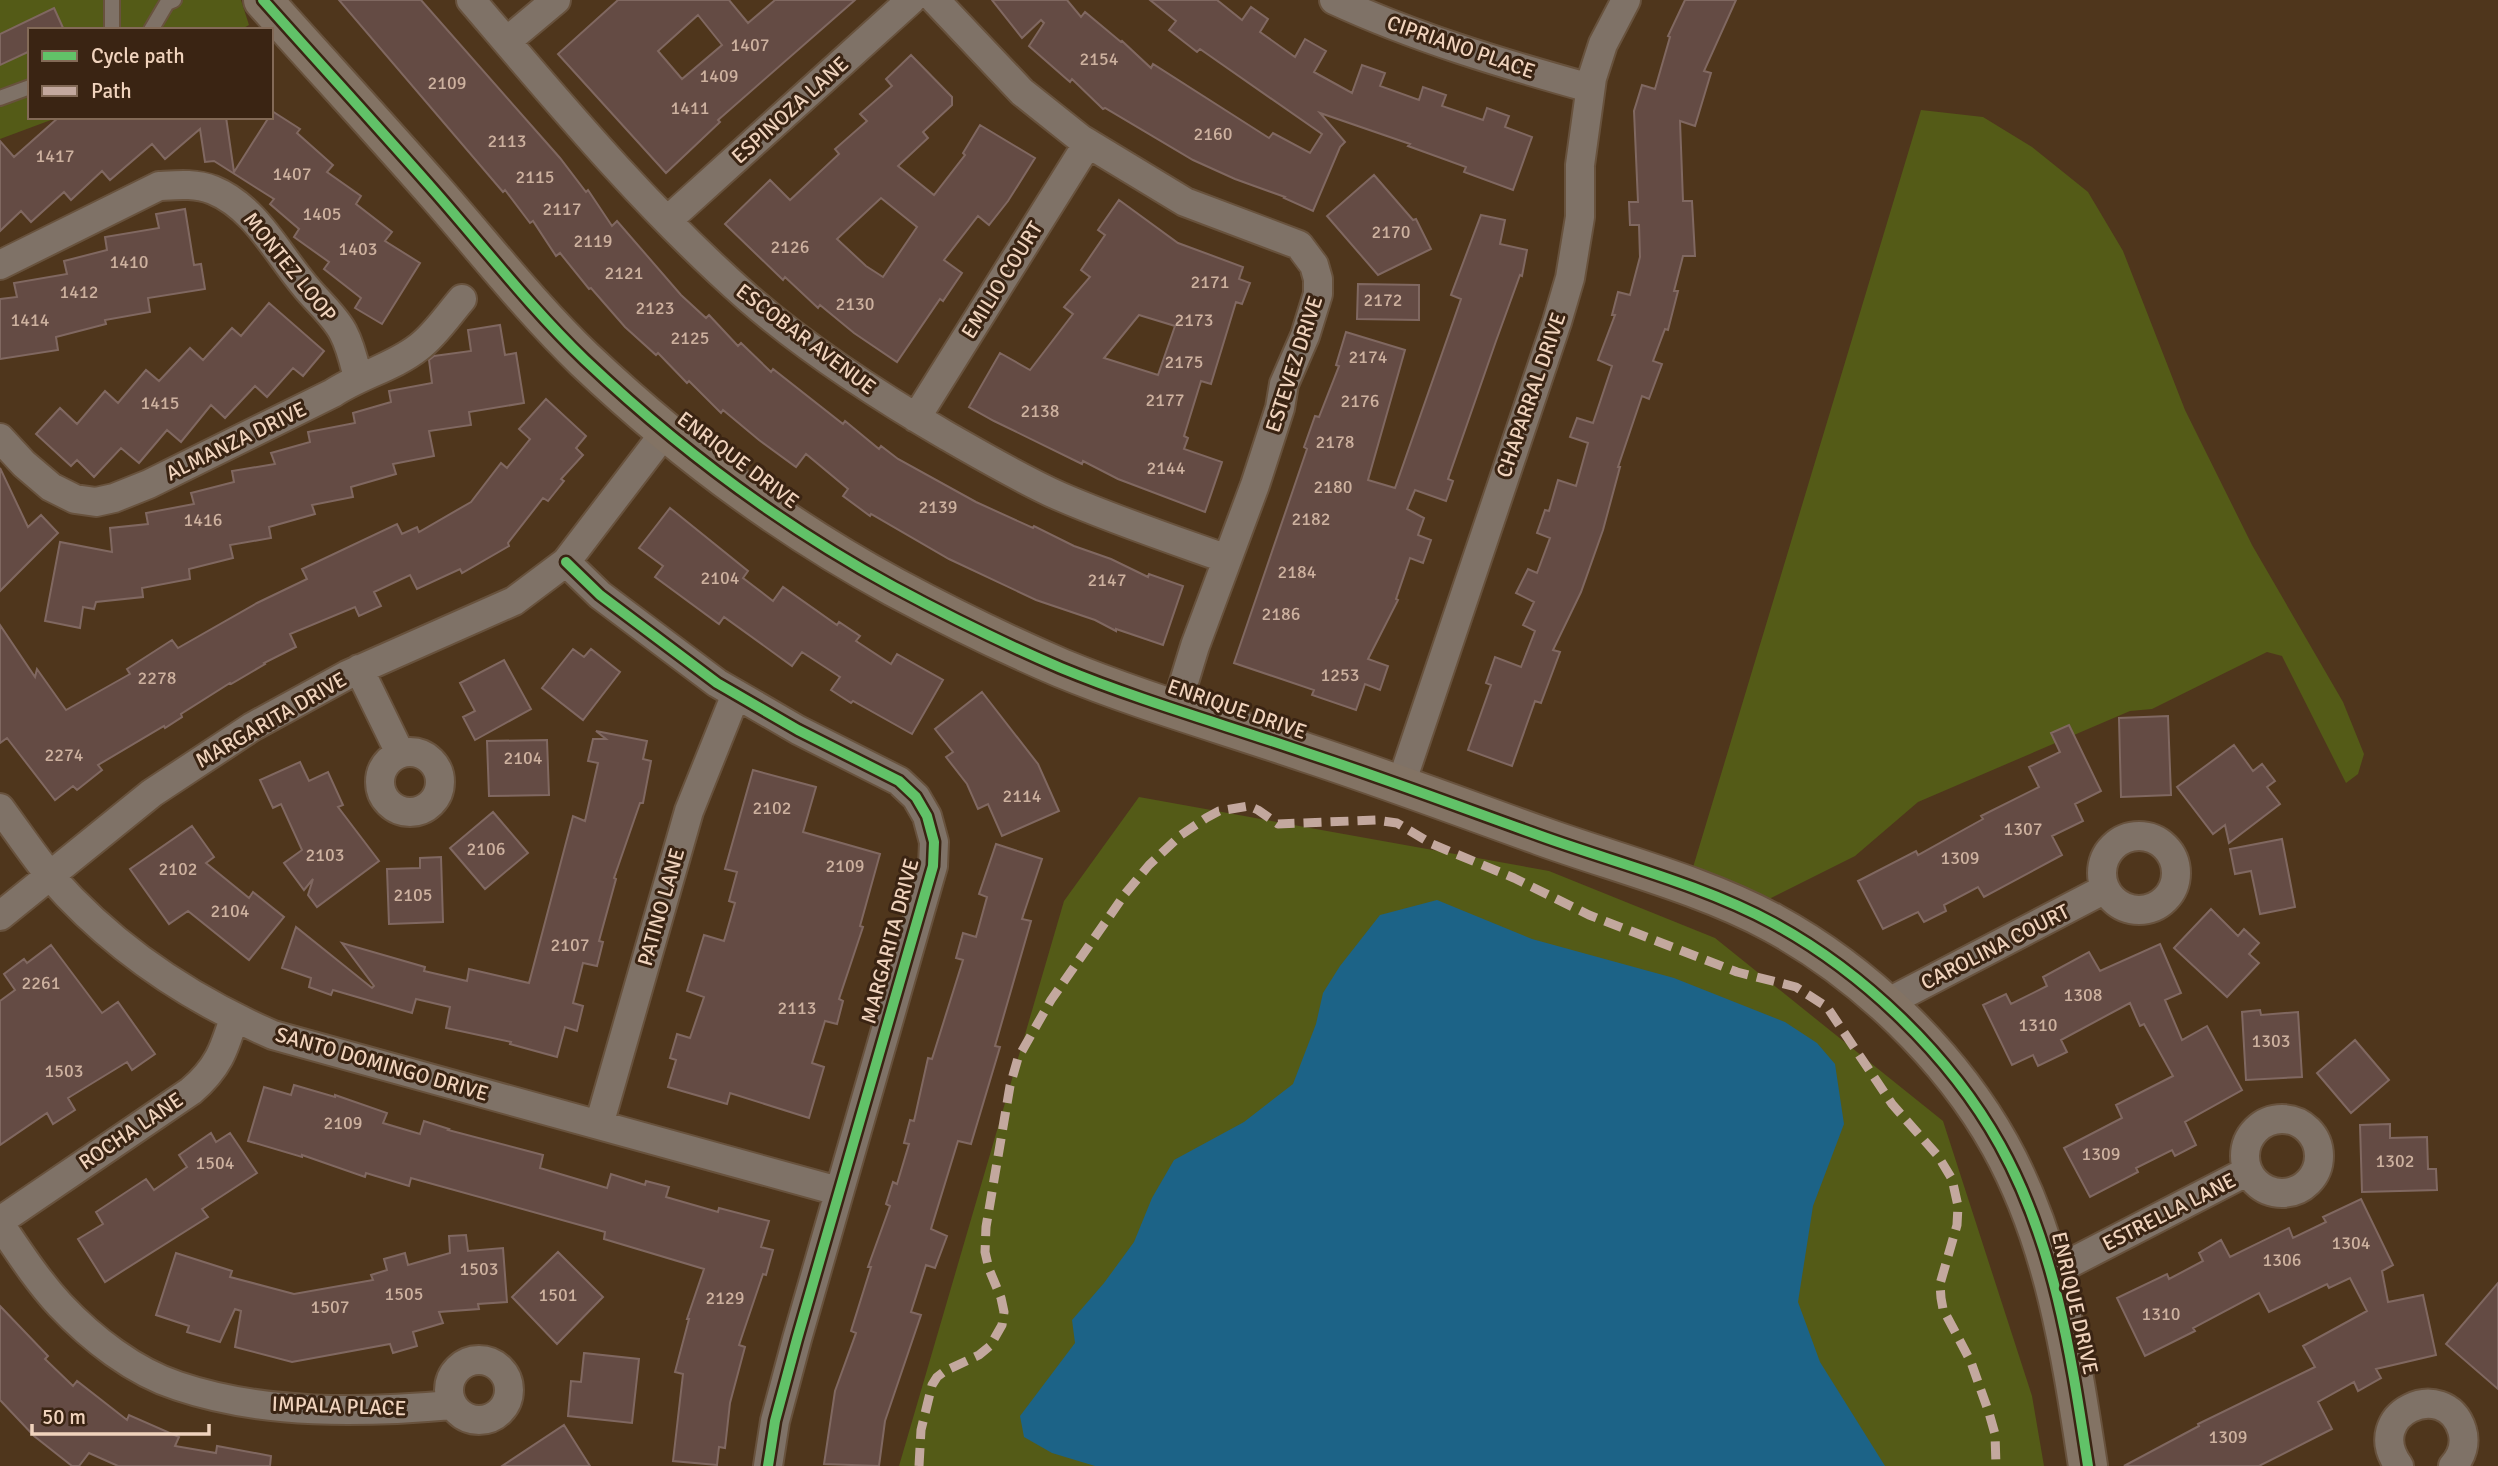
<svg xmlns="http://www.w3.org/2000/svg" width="2498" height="1466" font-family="Signika,sans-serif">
  <rect width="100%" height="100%" fill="#4f361c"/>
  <path fill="#545b17" d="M0,0H241L249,25L240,30H30V117H59L0,139Z
    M1921,110L1983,117L2032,147L2088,192L2123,251L2185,410L2252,545L2343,702L2364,754L2358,774L2346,783L2282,656L2267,652L2152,709L2130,711L1918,802L1855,856L1761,903L1691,874Z
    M1139,797L1549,871L1715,938L1943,1121L2032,1396L2044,1466H899L1064,901Z"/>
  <path fill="#1c6387" d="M1437,900L1532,939L1674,978L1785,1022L1817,1043L1835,1064L1844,1124L1813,1206L1798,1302L1820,1362L1885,1466H1095L1052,1453L1024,1437L1020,1416L1075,1343L1072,1320L1104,1283L1134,1242L1152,1198L1174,1160L1244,1122L1293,1084L1316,1024L1323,993L1340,966L1380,915Z"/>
  <path fill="#644b44" stroke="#806861" stroke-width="2" fill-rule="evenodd" d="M339,0H421L560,158L586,192L588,190L612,226L617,221L681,295L706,318L709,315L738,346L741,343L771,372L773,369L843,424L845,421L879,449L881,446L898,459L976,502L1033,528L1034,526L1074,546L1111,559L1148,577L1149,574L1183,586L1163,645L1116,629V631L1095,620L1036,600L949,559L871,514L870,516L843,496L848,489L806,454L796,467L759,440L723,410L721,413L689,381L687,383L658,353L656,355L625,327L591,288L589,289L560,253L556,256L533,221L530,223L505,190L503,192Z
    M618,0H729L748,23L775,0H855L718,120L720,122L666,173L558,54ZM698,15L722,45L682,79L658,51Z
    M992,0H1067L1081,17L1085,12L1121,42L1122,41L1151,68L1153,64L1269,138L1273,133L1310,153L1322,134L1200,49L1197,52L1169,30L1176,21L1150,0H1217L1242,20L1251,7L1268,19L1260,32L1295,57L1305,39L1326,51L1314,72L1352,93L1362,65L1385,73L1380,86L1419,100L1423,87L1446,95L1442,106L1483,120L1487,108L1509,116L1505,127L1532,137L1513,190L1464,172L1466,167L1408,146L1410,144L1320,113L1345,142L1340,147L1313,211L1284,198L1285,197L1235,179L1193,160L1105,108L1103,109L1072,79L1070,82L1029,46L1044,23L1041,20L1022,38Z
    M1685,0H1736L1704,71L1711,73L1695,126L1680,121L1683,201H1692L1695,256H1683L1674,291H1678L1668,330L1665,329L1653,361L1662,364L1649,399L1642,396L1618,467H1620L1603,530L1581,592L1553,650L1560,652L1541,703L1535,701L1512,766L1468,750L1491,685L1486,683L1495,657L1521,667L1535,631L1523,625L1534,602L1516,593L1528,569L1537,573L1550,538L1537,533L1545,510L1549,511L1558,480L1576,486L1588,443L1570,437L1577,418L1593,423L1612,366L1598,360L1615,315H1612L1618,292L1630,295L1640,257L1639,225H1630L1629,202H1638L1634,111L1642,85L1655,89L1670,37L1668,36Z
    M54,8L64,30H30V51L0,65V34Z
    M911,55L952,97V105L923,132L928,138L898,166L934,195L965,155L963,153L980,125L1035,158L1008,201L989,225L978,216L944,260L962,273L943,301L940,299L897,362L854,333L820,305L818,308L785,277L783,280L725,224L770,180L790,200L839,154L835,149L867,121L860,114L892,86L886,79ZM881,198L917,227L883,277L866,266L837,239Z
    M272,111L300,129L297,133L333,165L327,172L361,196L356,204L392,232L385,241L420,263L382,324L355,308L361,298L324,269L329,262L294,237L299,229L270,204L274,199L214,161L205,162L200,129L165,159L152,144L110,180L102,171L71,200L64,192L31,222L21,211L0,231V141L14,157L59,117H226L234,172L269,117H271Z
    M1374,175L1413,220L1416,219L1431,249L1378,275L1327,216Z
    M1119,200L1178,243L1243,267L1239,279L1250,283L1242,304L1236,302L1211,384L1201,381L1184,436L1188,438L1184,449L1222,462L1205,512L1118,479L1083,461L1082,464L994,421L969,407L1000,353L1030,370L1073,314L1064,307L1090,277L1081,270L1105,235L1098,230ZM1139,315L1175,326L1158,375L1104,358Z
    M185,209L194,265L201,264L205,289L148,298L150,312L105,320L106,324L56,337L58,350L0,359V299L17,297L14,283L67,274L64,261L107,250L105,237L159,228L156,214Z
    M1481,215L1505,220L1500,244L1527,250L1522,276L1520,275L1496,341L1448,479L1453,481L1446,501L1415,490L1407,509L1424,518L1418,535L1431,540L1423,563L1410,558L1396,599L1398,600L1368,659L1388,666L1380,690L1365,684L1356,710L1312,695L1314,690L1234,663L1307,449L1304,447L1315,416L1319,417L1339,366L1336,365L1346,332L1405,350L1368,480L1395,488L1461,299L1451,295Z
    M1358,284L1419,285V320L1357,319Z
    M269,303L324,351L303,376L293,368L267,397L255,386L225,418L211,405L181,442L167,430L139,463L121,448L94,477L77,460L71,466L36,434L60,408L77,424L105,391L118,403L146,370L159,381L190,348L203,360L232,328L241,336Z
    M500,325L505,355L516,353L524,403L469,412L471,425L429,431L434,456L393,464L396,474L351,487L353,497L312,505L315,514L269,527L271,538L230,545L233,558L189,569L190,579L142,588L143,597L96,602L94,609L83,607L80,628L45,621L60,542L112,552L110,528L148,524L146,513L194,504L191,493L234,482L232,471L275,464L271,453L310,442L308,432L355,423L353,413L391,402L389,391L432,383L429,360L434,356L471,351L468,330Z
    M546,399L586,436L576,448L583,455L561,479L564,481L548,501L543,498L508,543L509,546L462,573L460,569L417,589L410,575L374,592L381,606L359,616L355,607L290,634L296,647L264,663L265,664L231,684L230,683L181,714L182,717L165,728L164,726L98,765L102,770L77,790L73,786L55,800L7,738L0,743V625L35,677L37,669L66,710L130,674L127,669L172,640L178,648L257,603L307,579L302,569L397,524L402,534L417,527L419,532L471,502L501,463L507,468L530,439L519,429Z
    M0,468L28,527L41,515L58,533L0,591Z
    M670,508L748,571L743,578L773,601L783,587L837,625L839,622L860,636L856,641L891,664L897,654L943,680L912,734L853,701L851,703L831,690L840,677L802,652L792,666L724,617L719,624L655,577L663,566L639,548Z
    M573,649L584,657L591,649L620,672L583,720L542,688Z
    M504,660L531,709L475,740L463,717L475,711L460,683Z
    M982,692L1038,764L1059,811L1002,836L988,804L978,809L967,784L946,757L953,752L935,729Z
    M2168,716L2171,795L2121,797L2119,718Z
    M2069,725L2101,791L2075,804L2083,821L2052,836L2062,855L1984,897L1978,887L1944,905L1946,911L1924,922L1918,912L1883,929L1858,881L1916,851L1918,855L1983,819L1981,816L2039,787L2029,767L2060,752L2051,733Z
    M596,731L647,741L643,759L651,761L643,803H640L614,878L616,879L599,941L603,942L597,966L583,963L573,1003L583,1006L577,1031L565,1027L557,1057L510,1044L511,1042L446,1028L450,1007L416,999L412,1013L333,990L331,995L309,987L311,978L282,968L296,927L372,988L374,986L342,943L425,967L424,971L467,981L469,969L529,983L573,816L585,821L598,763L588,761L593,739H606Z
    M547,740L549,795L489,796L487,741Z
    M2234,745L2253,771L2262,764L2275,781L2267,787L2280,804L2229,843L2225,825L2213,834L2177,787Z
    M300,762L309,781L328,772L343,805L338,807L379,861L317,907L308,895L313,879L304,890L284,863L302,850L281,804L273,808L260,780Z
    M753,770L816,787L803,832L880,854L860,926L863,927L839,999L843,1001L837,1024L825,1021L812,1063L824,1067L809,1118L730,1093L727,1104L668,1087L676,1060L670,1058L677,1034L690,1038L704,997L687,991L704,935L724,941L735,903L729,901L737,872L725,869Z
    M493,812L528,853L485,889L450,848Z
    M192,826L214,857L206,863L249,898L253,892L284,917L249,960L188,911L169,924L130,869Z
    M2282,839L2295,907L2260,914L2251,871L2235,874L2230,849Z
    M996,844L1042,859L1022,919L1031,921L995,1046L1000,1047L971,1144L958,1141L931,1229L947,1236L935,1268L926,1265L911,1312L921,1315L885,1421L879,1466L824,1464L835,1391L856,1333L851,1331L871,1267H868L890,1206L886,1204L893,1182L897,1184L909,1144L904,1143L910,1120L914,1121L928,1058L932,1059L963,960L956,958L963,933L976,937L987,897L979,894Z
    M441,857L443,922L389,924L387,869L420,868V858Z
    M2211,909L2238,936L2244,929L2259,943L2249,954L2259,963L2227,997L2174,948Z
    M2160,944L2181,993L2165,1000L2182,1040L2207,1026L2242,1090L2185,1122L2196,1145L2175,1156L2172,1150L2136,1168L2138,1172L2090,1197L2064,1148L2122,1118L2116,1105L2173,1076L2144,1024L2140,1026L2130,1003L2061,1040L2067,1052L2038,1066L2033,1055L2012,1065L1983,1005L2006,994L2011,1004L2047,986L2043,977L2089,952L2100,971Z
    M51,945L102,1013L118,1002L155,1054L132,1070L127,1062L68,1098L75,1110L53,1124L47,1113L0,1145V1001L15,990L4,974L24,959L27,963Z
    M2260,1010L2261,1015L2298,1012L2302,1077L2246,1080L2242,1012Z
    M2355,1040L2389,1080L2351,1113L2317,1073Z
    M294,1085L335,1097V1095L387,1113L383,1123L420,1134L424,1121L449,1129L448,1130L543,1155L540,1168L607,1188L611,1174L645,1185L646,1181L669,1187L666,1197L718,1212L719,1208L769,1221L761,1247L773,1250L766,1275L763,1274L739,1345L745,1347L730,1403L725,1448L719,1447L717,1465L673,1461L683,1374L675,1372L689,1319H687L704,1269L604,1239L605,1232L411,1178L409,1186L366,1173L365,1177L302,1155V1157L248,1141L264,1087L291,1095Z
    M2390,1124V1138L2427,1137L2428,1169H2436L2437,1190L2362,1192L2360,1125Z
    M211,1133L216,1142L230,1133L257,1173L202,1209L208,1217L105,1282L78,1239L103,1224L96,1212L146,1179L154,1190L187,1167L179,1155Z
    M2361,1199L2393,1265L2382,1271L2388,1302L2423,1295L2436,1355L2376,1369L2381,1378L2358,1391L2354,1382L2318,1402L2332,1429L2259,1466H2124L2199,1426L2198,1424L2315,1367L2303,1346L2367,1311L2350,1278L2329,1288L2327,1284L2269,1312L2259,1293L2193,1328L2195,1331L2145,1356L2117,1298L2167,1274L2169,1279L2203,1261L2199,1253L2221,1240L2230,1257L2289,1228L2293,1238L2326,1222L2323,1217Z
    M466,1235L468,1251L503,1248L507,1302L478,1304L479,1309L439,1312L443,1323L413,1332L417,1346L393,1353L390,1344L292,1362L235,1347L241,1311L235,1309L220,1342L187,1332L189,1326L156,1315L176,1253L232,1271L230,1277L294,1294L373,1280L371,1275L387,1270L384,1259L405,1253L408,1265L450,1253L449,1236Z
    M558,1252L603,1297L557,1344L512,1297Z
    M2498,1283V1389L2446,1344Z
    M0,1306L48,1356L45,1359L73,1386L77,1381L127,1420L129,1415L179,1437L175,1446L216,1453L217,1446L271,1456L270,1466H118L89,1453L79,1466H72L34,1436L0,1400Z
    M584,1353L639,1359L632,1423L568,1416L571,1381L581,1382Z
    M564,1425L590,1466H502Z"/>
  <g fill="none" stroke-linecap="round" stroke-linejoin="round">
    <defs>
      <path id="lane" d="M112,30V0
        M151,30L167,3L174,0
        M0,98L30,87"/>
      <path id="street" d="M471,0C559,103 646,208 748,298C809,351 877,395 947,436C984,457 1021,479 1059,496C1114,520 1171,539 1227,559
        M935,0L1022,92L1081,139L1185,202L1299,245L1314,265L1318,279V294L1305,336L1284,384L1280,408L1255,485L1195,646L1176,708
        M1334,0C1416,38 1504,64 1590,88
        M507,41L556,0
        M668,220L911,0
        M0,265L159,186C177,185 195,183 213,190C255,207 277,253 305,286C317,301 334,315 343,332C351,347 354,362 358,378
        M916,418L1088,143
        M0,438L24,464L51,487L75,499L96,502L114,498L149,484L333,393C360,375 394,367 419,347C435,335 449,314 462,299
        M566,562L600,595L717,683L798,730L899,781L916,797L927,816L934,842L933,866L797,1339L775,1421L768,1466
        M359,669L400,753
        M380 782a30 30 0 1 1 60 0a30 30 0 1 1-60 0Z
        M1401,784L1557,322L1570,278L1580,217V165L1592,78L1603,44L1626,0
        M0,808C17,831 33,855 51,877C112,947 188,998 273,1035L838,1191
        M2102 873a37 37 0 1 1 74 0a37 37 0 1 1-74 0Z
        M0,916L152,793L252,727L347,675L514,601L566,562L666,431
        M1885,1004L2105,889
        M2245 1156a37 37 0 1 1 74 0a37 37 0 1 1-74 0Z
        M599,1125L689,811L736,694
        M0,1221L191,1091C218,1068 224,1050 234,1018
        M0,1224C19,1252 37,1280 60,1305C91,1338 134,1372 178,1386C264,1415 362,1413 452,1405
        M2053,1272L2248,1171
        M449 1390a30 30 0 1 1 60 0a30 30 0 1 1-60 0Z
        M2399,1466C2361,1414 2445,1376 2462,1430C2466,1443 2462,1456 2453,1466"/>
      <path id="secondary" d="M263,0C321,65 380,129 437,194C486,250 532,309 585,360C678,448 782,526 894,587C948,616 1005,644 1061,668C1141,701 1226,725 1307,753C1386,779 1463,808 1541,836C1616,863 1703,885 1773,923C1863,972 1950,1055 2000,1145C2055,1244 2071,1355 2088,1466"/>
    </defs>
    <use href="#lane" stroke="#68523d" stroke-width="18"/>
    <use href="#street" stroke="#68523d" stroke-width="32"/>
    <use href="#secondary" stroke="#68523d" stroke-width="42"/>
    <use href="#lane" stroke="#7f7267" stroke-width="14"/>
    <use href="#street" stroke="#7f7267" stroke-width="28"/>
    <use href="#secondary" stroke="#837364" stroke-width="38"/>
    <path stroke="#c3a89e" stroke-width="9" stroke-dasharray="18 9" stroke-linecap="butt" d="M919,1466L921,1430L932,1385L937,1377L945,1371L979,1355L990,1346L1002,1325L1004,1312L1001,1298L989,1269L985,1252L986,1227L1010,1086L1018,1058L1051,1000L1125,894L1149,865L1181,835L1206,818L1219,811L1249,806L1258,810L1278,824L1376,820L1397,823L1432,844L1514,878L1589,915L1737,972L1796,987L1827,1007L1892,1104L1938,1156L1952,1179L1958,1206L1957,1225L1940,1284L1941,1298L1943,1309L1971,1362L1989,1413L1995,1434L1996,1466"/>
    <defs>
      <path id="cycleway" d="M263,0C321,65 380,129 437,194C486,250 532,309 585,360C678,448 782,526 894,587C948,616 1005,644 1061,668C1141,701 1226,725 1307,753C1386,779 1463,808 1541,836C1616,863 1703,885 1773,923C1863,972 1950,1055 2000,1145C2055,1244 2071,1355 2088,1466
        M566,562L600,595L717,683L798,730L899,781L916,797L927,816L934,842L933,866L797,1339L775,1421L768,1466"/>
    </defs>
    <use href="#cycleway" stroke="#3a2413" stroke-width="15"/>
    <use href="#cycleway" stroke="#61c268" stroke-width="10"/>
  </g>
  <g text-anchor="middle" stroke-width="6" stroke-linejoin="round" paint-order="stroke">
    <g font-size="18" fill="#cdb19f">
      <text x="750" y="51">1407</text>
      <text x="1099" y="65">2154</text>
      <text x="719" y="82">1409</text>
      <text x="447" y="89">2109</text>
      <text x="690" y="114">1411</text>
      <text x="1213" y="140">2160</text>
      <text x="507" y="147">2113</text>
      <text x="55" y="162">1417</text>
      <text x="292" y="180">1407</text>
      <text x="535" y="183">2115</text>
      <text x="562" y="215">2117</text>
      <text x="322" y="220">1405</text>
      <text x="1391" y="238">2170</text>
      <text x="593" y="247">2119</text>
      <text x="790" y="253">2126</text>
      <text x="358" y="255">1403</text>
      <text x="129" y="268">1410</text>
      <text x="624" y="279">2121</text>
      <text x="1210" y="288">2171</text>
      <text x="79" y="298">1412</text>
      <text x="1383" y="306">2172</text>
      <text x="855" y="310">2130</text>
      <text x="655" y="314">2123</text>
      <text x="30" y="326">1414</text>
      <text x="1194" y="326">2173</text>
      <text x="690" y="344">2125</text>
      <text x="1368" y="363">2174</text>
      <text x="1184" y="368">2175</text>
      <text x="1165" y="406">2177</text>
      <text x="1360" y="407">2176</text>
      <text x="160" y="409">1415</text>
      <text x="1040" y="417">2138</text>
      <text x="1335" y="448">2178</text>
      <text x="1166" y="474">2144</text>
      <text x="1333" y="493">2180</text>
      <text x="938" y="513">2139</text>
      <text x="1311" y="525">2182</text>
      <text x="203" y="526">1416</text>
      <text x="1297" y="578">2184</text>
      <text x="720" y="584">2104</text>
      <text x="1107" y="586">2147</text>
      <text x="1281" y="620">2186</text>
      <text x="1340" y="681">1253</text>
      <text x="157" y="684">2278</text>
      <text x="64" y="761">2274</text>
      <text x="523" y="764">2104</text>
      <text x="1022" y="802">2114</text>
      <text x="772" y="814">2102</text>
      <text x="2023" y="835">1307</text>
      <text x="486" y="855">2106</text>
      <text x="325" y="861">2103</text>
      <text x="1960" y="864">1309</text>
      <text x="845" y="872">2109</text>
      <text x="178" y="875">2102</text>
      <text x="413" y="901">2105</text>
      <text x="230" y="917">2104</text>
      <text x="570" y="951">2107</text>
      <text x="41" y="989">2261</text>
      <text x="2083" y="1001">1308</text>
      <text x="797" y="1014">2113</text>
      <text x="2038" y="1031">1310</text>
      <text x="2271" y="1047">1303</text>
      <text x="64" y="1077">1503</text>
      <text x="343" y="1129">2109</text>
      <text x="2101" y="1160">1309</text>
      <text x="2395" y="1167">1302</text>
      <text x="215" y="1169">1504</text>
      <text x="2351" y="1249">1304</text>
      <text x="2282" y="1266">1306</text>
      <text x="479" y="1275">1503</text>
      <text x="404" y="1300">1505</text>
      <text x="558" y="1301">1501</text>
      <text x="725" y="1304">2129</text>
      <text x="330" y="1313">1507</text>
      <text x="2161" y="1320">1310</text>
      <text x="2228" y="1443">1309</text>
    </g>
    <g font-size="21" fill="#f0d3bd" stroke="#3a2413">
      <text transform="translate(1461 47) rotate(19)" y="7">CIPRIANO PLACE</text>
      <text transform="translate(790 110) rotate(-42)" y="7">ESPINOZA LANE</text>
      <text transform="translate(290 267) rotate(51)" y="7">MONTEZ LOOP</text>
      <text transform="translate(1002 280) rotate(-58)" y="7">EMILIO COURT</text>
      <text transform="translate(806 339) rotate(37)" y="7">ESCOBAR AVENUE</text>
      <text transform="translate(1294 364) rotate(-72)" y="7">ESTEVEZ DRIVE</text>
      <text transform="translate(1531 395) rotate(-71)" y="7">CHAPARRAL DRIVE</text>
      <text transform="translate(236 441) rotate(-26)" y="7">ALMANZA DRIVE</text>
      <text transform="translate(738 460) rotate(37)" y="7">ENRIQUE DRIVE</text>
      <text transform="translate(1237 709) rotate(19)" y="7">ENRIQUE DRIVE</text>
      <text transform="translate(271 720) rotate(-30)" y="7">MARGARITA DRIVE</text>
      <text transform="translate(661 907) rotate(-74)" y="7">PATINO LANE</text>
      <text transform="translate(890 941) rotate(-75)" y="7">MARGARITA DRIVE</text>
      <text transform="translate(1995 947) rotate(-27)" y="7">CAROLINA COURT</text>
      <text transform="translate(382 1064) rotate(16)" y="7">SANTO DOMINGO DRIVE</text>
      <text transform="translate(131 1131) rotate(-34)" y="7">ROCHA LANE</text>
      <text transform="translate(2169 1212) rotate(-27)" y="7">ESTRELLA LANE</text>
      <text transform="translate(2075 1303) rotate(77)" y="7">ENRIQUE DRIVE</text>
      <text transform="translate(339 1406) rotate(2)" y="7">IMPALA PLACE</text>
    </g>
  </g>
  <rect x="28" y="28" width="245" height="91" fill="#3a2413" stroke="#836a57" stroke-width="2"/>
  <rect x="42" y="51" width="35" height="10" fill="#61c268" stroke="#836a57" stroke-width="2"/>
  <text x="91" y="63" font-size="21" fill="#f0d3bd">Cycle path</text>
  <rect x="42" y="86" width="35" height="10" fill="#c3a89e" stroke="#836a57" stroke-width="2"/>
  <text x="91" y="98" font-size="21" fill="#f0d3bd">Path</text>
  <path d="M32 1424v10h177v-10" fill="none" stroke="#f0d3bd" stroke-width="3.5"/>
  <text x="42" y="1424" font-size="21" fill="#f0d3bd" stroke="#3a2413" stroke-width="5" paint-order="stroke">50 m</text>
</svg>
